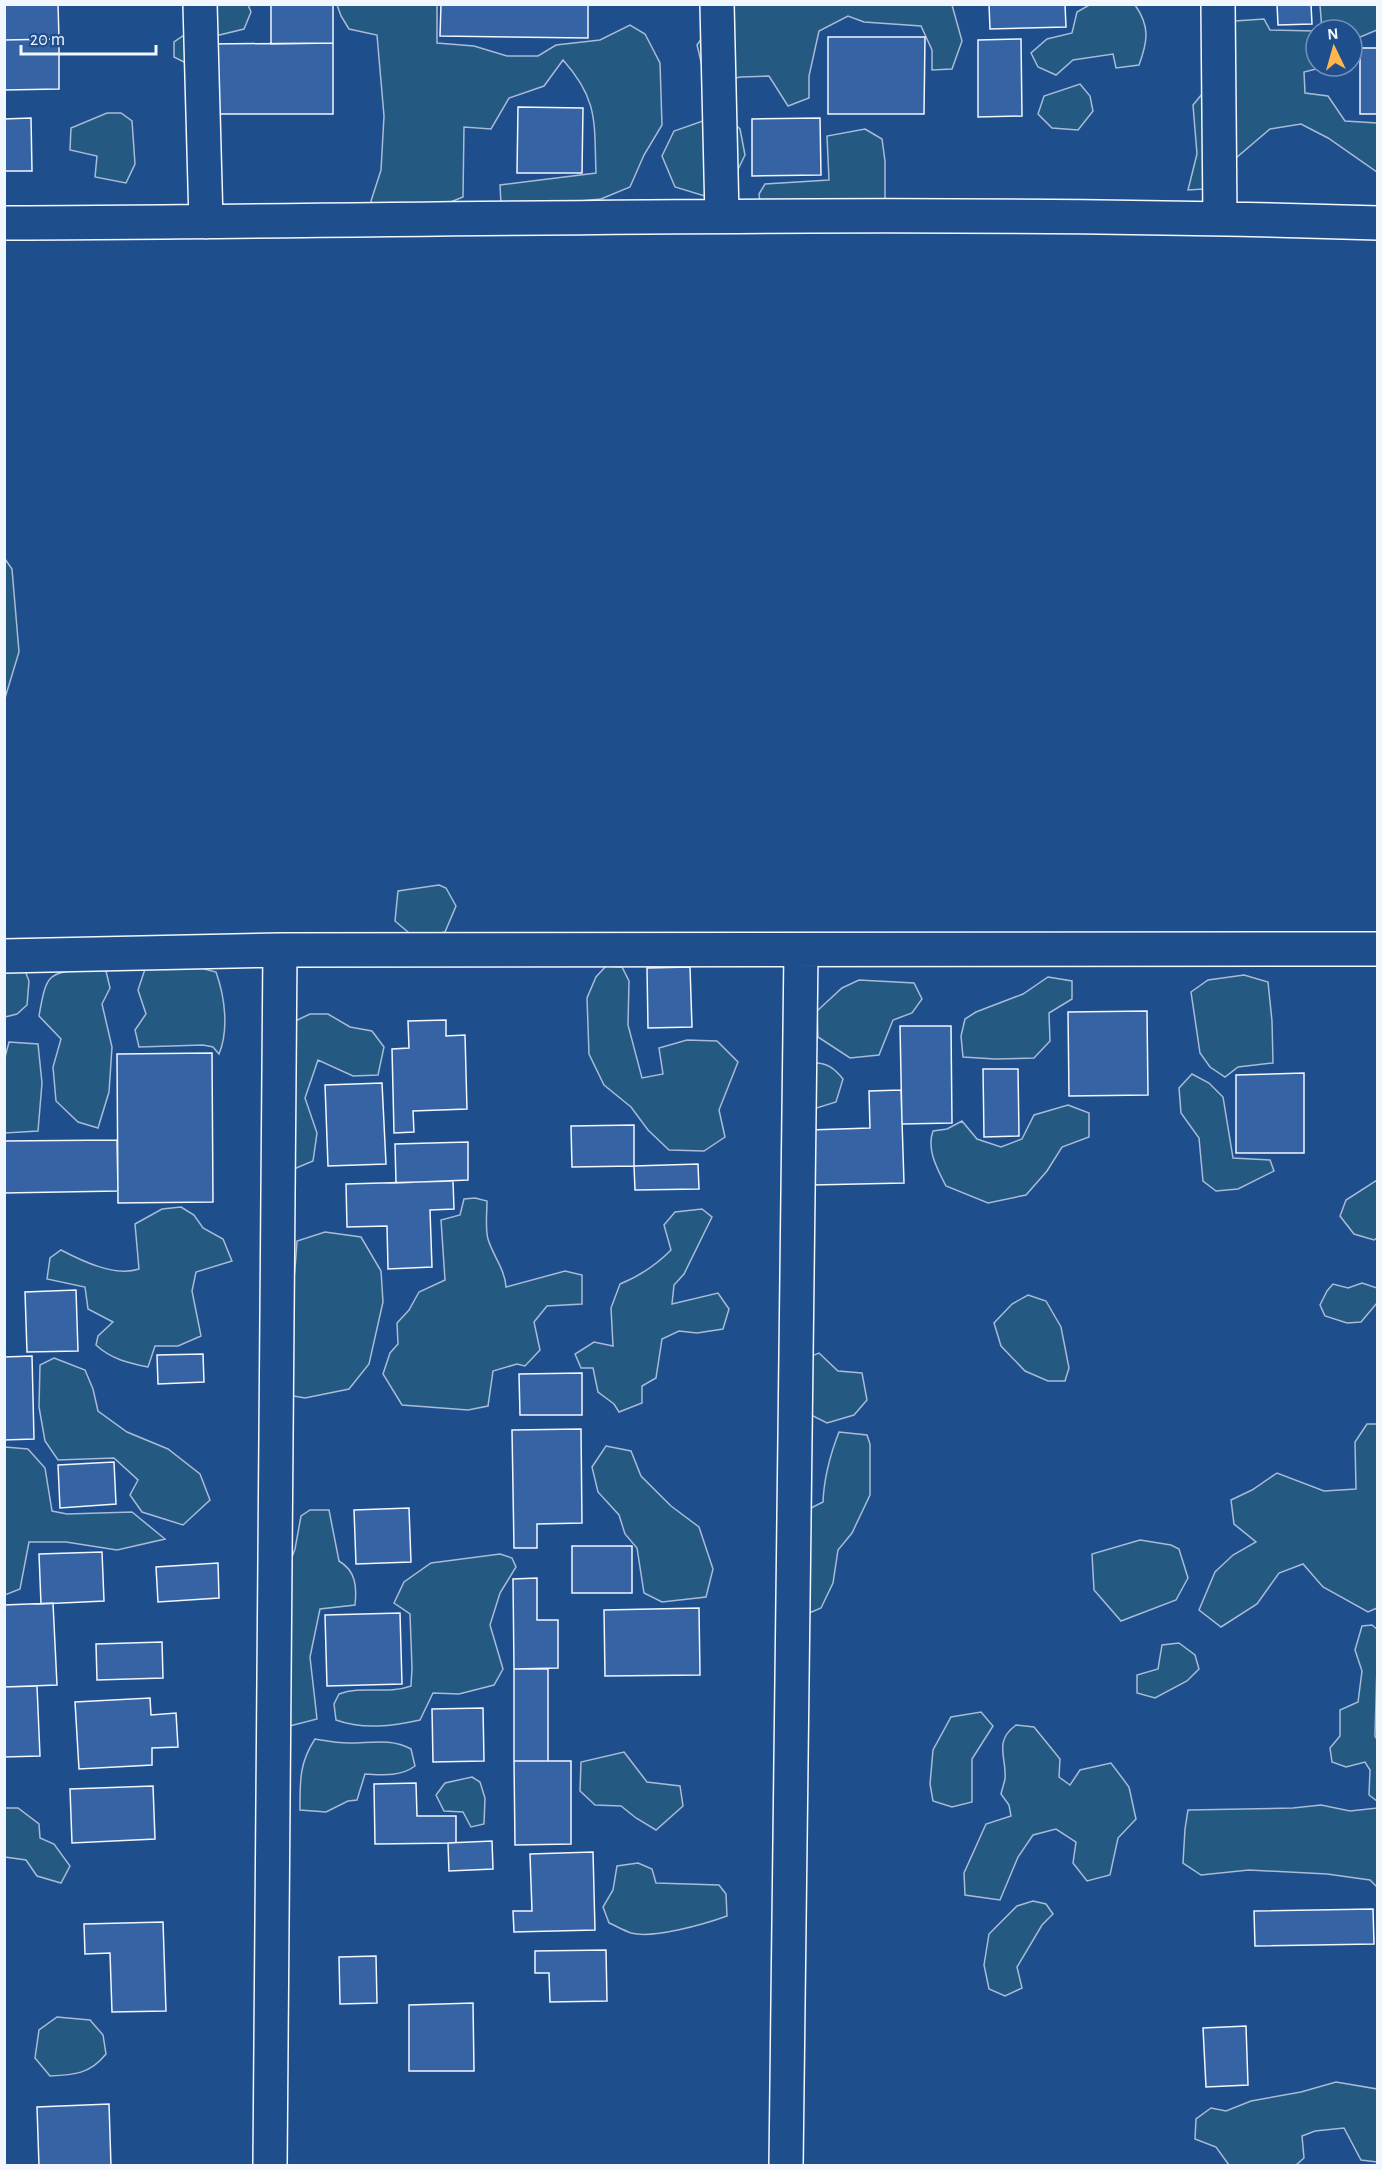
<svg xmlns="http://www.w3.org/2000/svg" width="1382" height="2170" font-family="'Alegreya Sans',sans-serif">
  <rect width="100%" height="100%" fill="#1f4e8c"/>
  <path fill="#245a82" stroke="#a8bbd7" stroke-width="1.5" d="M713,4L952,5L962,41L952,69L932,70V50L921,26L864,22L848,16L819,31L809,76V98L788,106L769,76L741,77L706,83L697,45L714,21Z
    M1091,4L1135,5C1150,26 1148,41 1139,65L1116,68L1113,54L1073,60L1056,75L1038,67L1031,53L1047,39L1072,33L1077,12Z
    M209,5H248L251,12L244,29L207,38L188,64L174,57V42L190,31Z
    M337,5H437V43L474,46L507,56H538L556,45L600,40L630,25L645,34L660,63L662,125L644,155L630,187L601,199L530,206L501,204L500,185L596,173C594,123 599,100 563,60L544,86L509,98L491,129L464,127L463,197L381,230L371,201L381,170L384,116L377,35L349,29L341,16Z
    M1320,5H1377V30L1360,37L1352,52V30H1322Z
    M1264,19L1270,30L1316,31V66H1328L1304,72L1305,93L1328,96L1345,121L1377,123V172L1328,138L1301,124L1270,129L1236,158L1220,188L1188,190L1197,154L1193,105L1212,82L1235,21Z
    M1080,84L1090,96L1093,111L1078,130L1052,128L1038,114L1044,96Z
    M107,113H121L132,121L135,164L126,183L95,177L97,156L70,150L71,128Z
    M717,116L731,121L740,129L745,155L730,186L708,197L675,187L662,156L674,131Z
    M865,129L882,139L885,161V202L762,220L759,194L765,184L829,180L827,136Z
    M5,559L12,569L19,652L5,698Z
    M439,885L446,888L456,906L445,932L415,938L395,921L398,891Z
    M146,966L197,967L216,972C225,997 229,1030 219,1054L213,1047L203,1045L139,1047L135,1030L146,1014L138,990Z
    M606,966L622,967L629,981L628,1025L642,1078L663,1074L659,1048L687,1040L717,1041L738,1062L719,1110L725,1137L704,1151L669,1150L648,1130L631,1107L604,1085L589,1054L587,998L596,977Z
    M24,968L29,981L27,1005L17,1014L5,1017V970Z
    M95,969L106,971L110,988L102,1004L112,1047L109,1092L98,1128L78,1122L56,1101L53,1067L61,1039L39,1016C47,969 49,973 95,969Z
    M1244,975L1268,982L1272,1021L1273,1063L1238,1067L1225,1077L1210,1067L1200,1053L1191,992L1208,980Z
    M1048,977L1072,981V999L1049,1013L1050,1041L1034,1058L995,1059L963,1057L961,1036L965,1019L976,1012L1023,994Z
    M859,980L914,983L922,999L912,1013L893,1020L879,1055L850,1058L818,1037L817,1011L842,988Z
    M310,1014H328L350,1027L372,1031L384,1047L378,1075L353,1076L318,1060L305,1098L317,1133L313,1161L289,1171L291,1023Z
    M9,1042L38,1044L42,1083L38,1131L5,1133L4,1061Z
    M813,1063C827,1062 835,1069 843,1079L836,1102L804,1112Z
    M1192,1074L1209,1083L1223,1097L1233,1158L1270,1160L1274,1171L1238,1189L1216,1191L1203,1181L1199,1138L1181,1113L1179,1088Z
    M1068,1105L1089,1113V1137L1062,1147L1047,1171L1026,1195L988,1203L946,1186C938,1170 926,1150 933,1131L947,1129L962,1121L977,1139L1001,1147L1022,1139L1034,1115Z
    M1377,1180L1378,1237L1374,1240L1354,1234L1340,1216L1346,1200Z
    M475,1198L487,1201C487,1213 485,1228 488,1239C493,1256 505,1269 506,1287L565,1271L582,1275V1304L547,1306L534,1322L540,1350L525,1366L517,1364L493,1371L488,1406L468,1410L402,1405L383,1374L390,1353L398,1344L397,1323L409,1310L419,1292L445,1280L441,1220L460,1215L464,1199Z
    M181,1207L194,1215L203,1228L223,1239L232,1261L196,1272L192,1291L201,1336L178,1346H155L148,1367C128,1363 111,1359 96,1345L98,1336L113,1322L88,1309L85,1287L47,1279L50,1258L61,1250C82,1261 115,1277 139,1269L135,1224L162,1209Z
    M702,1209L712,1217L684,1274L674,1285L672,1304L718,1293L729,1309L723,1329L697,1333L679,1331L662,1339L656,1378L642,1386V1403L619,1412L614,1404L598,1392L593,1368H581L575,1354L594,1342L613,1346L611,1308L620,1284C640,1276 656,1265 671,1250L664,1225L675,1212Z
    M325,1232L361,1237L381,1271L383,1302L369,1364L349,1389L305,1398L270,1392C266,1378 260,1364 260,1350C261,1337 275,1330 281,1319C295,1296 295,1268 297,1241Z
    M1362,1283L1377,1288V1303L1361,1322L1347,1323L1325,1316L1320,1305L1327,1291L1333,1284L1348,1288Z
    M1028,1295L1046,1301L1061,1327L1069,1368L1065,1381H1048L1025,1371L1001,1346L994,1323L1012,1304Z
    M819,1353L838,1371L862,1373L867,1400L854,1415L827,1423L801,1410L804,1359Z
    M54,1358L85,1370L93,1389L98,1411L127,1432L168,1449L200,1474L210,1500L183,1525L142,1512L130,1495L138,1480L114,1458L58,1460L45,1441L39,1407L40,1365Z
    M1367,1424H1377V1608L1368,1612L1323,1587L1303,1564L1279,1573L1257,1604L1221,1627L1199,1610L1215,1572L1233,1555L1256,1542L1234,1524L1231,1500L1252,1490L1277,1473L1324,1491L1356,1489L1355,1442Z
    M839,1432L867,1435L870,1444V1495L852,1533L838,1550L833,1583L821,1608L800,1617L805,1511L823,1502C824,1477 830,1455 839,1432Z
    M606,1446L631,1451L641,1476L671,1506L699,1527L713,1569L706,1597L662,1602L644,1593L637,1548L625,1534L619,1515L598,1492L592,1467Z
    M5,1447L28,1449L45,1468L52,1511L67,1514L132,1512L165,1539L117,1550L66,1542H29L20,1589L5,1595Z
    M310,1510H329L339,1561C356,1571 357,1587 355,1605L320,1609L310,1657L317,1719L282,1728L289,1565L295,1549L301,1516Z
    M1140,1540L1171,1545L1179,1549L1188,1578L1176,1600L1121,1621L1094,1590L1092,1554Z
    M500,1554L512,1558L516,1567L500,1593L490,1625L503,1669L494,1685L459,1694L433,1693L420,1720C393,1726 363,1730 336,1720L334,1704L339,1694C362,1685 387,1695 411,1686L412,1668L410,1614L394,1603L404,1582L431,1563Z
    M1372,1625L1378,1630L1375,1736L1378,1741L1377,1801L1369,1795L1370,1770L1365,1762L1346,1767L1332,1762L1330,1748L1340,1736V1710L1358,1702L1362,1671L1355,1650L1362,1626Z
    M1179,1643L1195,1655L1199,1669L1187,1681L1155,1698L1137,1693V1675L1158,1669L1162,1645Z
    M981,1712L993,1726L972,1759V1802L952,1807L933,1801L930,1784L933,1750L951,1717Z
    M1016,1725L1034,1727L1060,1759L1059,1777L1070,1785L1080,1770L1111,1763L1129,1787L1136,1819L1118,1838L1110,1875L1087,1881L1073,1863L1076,1842L1056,1829L1033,1835L1018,1857L1000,1900L965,1895L964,1873L986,1824L1011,1816L1009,1805L1001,1794C1002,1789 1004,1784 1005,1779C1007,1757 993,1742 1016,1725Z
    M315,1739C327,1741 338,1743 349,1743C371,1743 391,1738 411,1749L415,1766C400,1777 383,1775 365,1774L357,1800L348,1801L326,1812L300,1810C300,1782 299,1763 315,1739Z
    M624,1752L647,1782L680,1786L683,1806L656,1830L636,1818L621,1806L595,1805L580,1791L581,1762Z
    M472,1777L480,1782L485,1798L484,1824L471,1827L463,1812L444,1811L436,1795L445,1783Z
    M1321,1805L1350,1811L1377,1808V1887L1370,1880L1327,1874L1249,1870L1201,1875L1183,1863L1185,1829L1188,1810L1293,1808Z
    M5,1808H18L39,1824L40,1838L54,1844L70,1866L61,1883L37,1876L26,1860L5,1857Z
    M638,1863L652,1869L656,1883L719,1885L726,1894L727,1916C705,1924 653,1939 631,1933C623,1930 616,1926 609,1923L603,1907L613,1890L617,1866Z
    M1033,1901L1046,1904L1053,1914L1042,1925L1017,1967L1022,1988L1005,1996L989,1989L984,1965L989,1934L1017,1906Z
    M57,2017L90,2020L103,2035L106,2054C90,2074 74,2075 50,2076L35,2058L39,2030Z
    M1336,2082L1377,2089V2162L1361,2160L1344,2128L1315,2131L1302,2136L1304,2158L1296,2165H1229L1216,2147L1195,2139L1196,2119L1211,2108L1226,2111L1251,2101L1301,2092Z"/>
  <path fill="#3563a3" stroke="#f2f6ff" stroke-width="1.5" d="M4,4H58L59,39L4,40Z
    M271,4H333V43L271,44Z
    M441,4H588V38L440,36Z
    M989,4H1065L1066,27L990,29Z
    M1277,4H1311L1312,24L1278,25Z
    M828,37H925L924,114H828Z
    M59,39V89L4,90V40Z
    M1021,39L1022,116L978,117V40Z
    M333,43V114H207V44Z
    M1360,48H1378V114H1360Z
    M518,107L583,108L582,173H517Z
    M31,118L32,171H4V119Z
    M820,118L821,175L752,176V119Z
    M690,967L692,1027L648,1028L647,968Z
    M1147,1011L1148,1095L1069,1096L1068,1012Z
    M446,1020V1036L465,1035L467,1109L413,1111L414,1132L394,1133L392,1049L409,1048L408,1021Z
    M900,1026H951L952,1123L902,1124Z
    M212,1053L213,1202L118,1203L117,1054Z
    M983,1069H1018L1019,1136L984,1137Z
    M1304,1073V1153H1236V1075Z
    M382,1083L386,1164L328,1166L325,1085Z
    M901,1090L904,1183L812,1185L809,1130L870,1128L869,1091Z
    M634,1125V1166L572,1167L571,1126Z
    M117,1140L118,1191L4,1193V1141Z
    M468,1142V1180L396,1183L395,1144Z
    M698,1164L699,1189L635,1190L634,1166Z
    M453,1181L454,1209L430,1210L432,1267L388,1269L387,1226L347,1227L346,1184Z
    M76,1290L78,1351L27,1352L25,1292Z
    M203,1354L204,1382L158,1384L157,1355Z
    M32,1356L34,1439L4,1440V1357Z
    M582,1373V1415H520L519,1374Z
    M581,1429L582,1523L537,1524V1548H514L512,1430Z
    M114,1462L116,1504L60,1508L58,1465Z
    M409,1508L411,1562L356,1564L354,1510Z
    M572,1546H632V1593H572Z
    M102,1552L104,1601L41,1604L39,1554Z
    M218,1563L219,1598L158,1602L156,1567Z
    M537,1578V1620H558V1668L514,1669L513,1579Z
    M53,1603L57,1685L4,1687V1605Z
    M699,1608L700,1675L605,1676L604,1610Z
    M400,1613L402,1684L327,1686L325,1615Z
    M162,1642L163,1678L97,1680L96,1644Z
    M514,1669H548V1761H514Z
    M37,1686L40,1756L4,1757V1687Z
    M150,1698L151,1715L176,1713L178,1747L152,1748V1765L79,1769L75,1702Z
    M483,1708L484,1761L433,1762L432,1709Z
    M514,1761H571V1844L515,1845Z
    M416,1783L417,1816H456V1843L375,1844L374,1784Z
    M153,1786L155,1839L72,1843L70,1789Z
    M492,1841L493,1869L449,1871L448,1843Z
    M593,1852L595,1930L514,1932L513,1911H532L530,1854Z
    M1373,1909L1374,1944L1255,1946L1254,1911Z
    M163,1922L166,2011L112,2012L110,1953L85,1954L84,1924Z
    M606,1950L607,2001L550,2002L549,1973H535V1951Z
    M376,1956L377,2003L340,2004L339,1957Z
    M473,2003L474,2071H409V2005Z
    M1246,2026L1248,2085L1206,2087L1203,2028Z
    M109,2104L111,2166H39L37,2107Z"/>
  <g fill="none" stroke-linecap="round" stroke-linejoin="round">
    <defs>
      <path id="minor" d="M200,4L206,222
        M717,4L722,216
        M1218,4L1220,218
        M4,223C462,221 920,208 1378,223
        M4,956L280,950L1378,949
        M270,2166L280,950
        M786,2166L801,951"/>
    </defs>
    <use href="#minor" stroke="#f2f6ff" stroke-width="36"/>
    <use href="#minor" stroke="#1f4e8c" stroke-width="33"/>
  </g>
  <rect width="1382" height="2170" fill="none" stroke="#f2f6ff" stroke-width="12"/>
  <g transform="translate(1334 48) rotate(355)"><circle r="28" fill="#1f4e8c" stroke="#7391ba" stroke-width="1.5"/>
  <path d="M0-4.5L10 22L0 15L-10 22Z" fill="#ffb74d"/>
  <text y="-9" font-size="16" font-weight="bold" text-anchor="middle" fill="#f2f6ff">N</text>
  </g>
  <path d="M21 45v9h135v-9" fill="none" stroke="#f2f6ff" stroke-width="3"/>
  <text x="30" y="45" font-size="18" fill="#f2f6ff" stroke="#1f4e8c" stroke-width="4.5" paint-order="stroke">20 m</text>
</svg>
